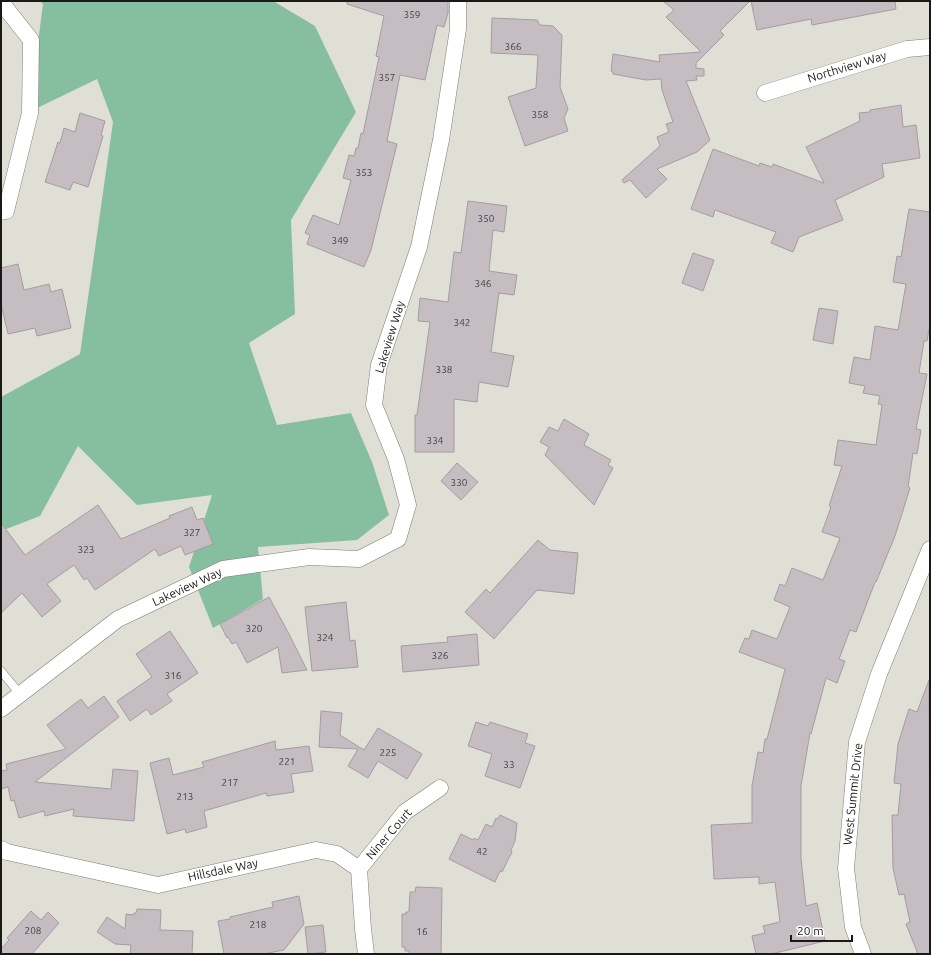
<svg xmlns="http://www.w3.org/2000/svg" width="931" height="955" font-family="Ubuntu,sans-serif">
  <rect width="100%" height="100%" fill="#e0dfd6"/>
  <path fill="#86bf9f" d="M40,1H273L315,26L356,112L291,220L295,314L249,343L277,425L351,413L372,462L389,515L357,540L258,547L263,599L213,628L189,567L212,495L137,505L78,446L40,516L1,531V397L80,354L113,122L97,79L29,112L43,4Z"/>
  <path fill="#c6bdc2" stroke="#a49ca1" d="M347,1H448V13L444,27L437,25L425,80L400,75L387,141L397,144L371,250L364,267L307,244L310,235L305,233L313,215L339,225L351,180L343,178L349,155L354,156L356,148H358L361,133L363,134L379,57L376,56L384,16L347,4Z
    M663,1H750L720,31L724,35L696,63V68L704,69V76H696L697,80L686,81L710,140L697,152L657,169L667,179L646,198L630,180L624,183L622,180L660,146L657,137L669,132L666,124L673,122L662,90L661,79L646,80L613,74V72L611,71L613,54L660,62L659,55L701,52L666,17L674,10Z
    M751,1H895L896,9L812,25L811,19L757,30Z
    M492,18L537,20L540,25L553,26L562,35L560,87L568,109L564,118L568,131L525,146L508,97L536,88L538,55L491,53Z
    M901,105L903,127L916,125L920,158L882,164L884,177L835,200L843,220L799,237L793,252L771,243L776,232L715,210L713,217L691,209L713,149L759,166L760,163L772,167L773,164L824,183L806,147L860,121L859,113L870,112V110Z
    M80,113L105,121L101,135L103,136L88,187L73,182L70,190L45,182L58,142L60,143L64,128L75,132Z
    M468,201L507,206L504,232L493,230L489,271L517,275L514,295L499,293L491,352L514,356L508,387L479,382L477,402L454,399V452H415V415H417L430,322L418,321L420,298L448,302L454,252L461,253Z
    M909,209L930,212V324L927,341H924L919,373L927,374L916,429L921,430L917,454L913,453L908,487L910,488L895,536L876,582H875L856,632L850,630L839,659L845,661L837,683L826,678L811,734L810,733L801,786V858L806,906L817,903L825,941L771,954H756L752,936L765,933L763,926L780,922L775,882L759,884V877L714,879L711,825L752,823V786L758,752L763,753L765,739H767L785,669L739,652L745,638L749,639L752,630L777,639L790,607L774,600L780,584L785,586L792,568L823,580L840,538L822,532L831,507L829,506L842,466L834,465L838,440L876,445L882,405L878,404L880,396L863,393L865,386L849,383L854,357L870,360L875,326L898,330L906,284L893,282L897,256L901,257Z
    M693,253L714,260L703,291L682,283Z
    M18,264L24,290L49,284L51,292L62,289L71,328L37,336L35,328L8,334L1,304V268Z
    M819,308L838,311L833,344L813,340Z
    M564,419L589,434L584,445L611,460L608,465L613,468L594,505L545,455L549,447L540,442L549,427L558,431Z
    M457,463L478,482L461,500L441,481Z
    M98,505L121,539L170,518L169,516L192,507L197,520L203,518L213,544L185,555L181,546L159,556L155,549L95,590L87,578L84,580L74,565L47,584L61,601L42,617L22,593L1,613V523L25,555Z
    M538,540L550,550L578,553L574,594L537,590L494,639L465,612L486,589L490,593Z
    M269,597L289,634L307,670L282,673L278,647L247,663L236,642L232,644L228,637L227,638L220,624Z
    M346,602L350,641L355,640L358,667L312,671L305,607Z
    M170,631L198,673L167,694L172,701L151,715L147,709L130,721L117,701L152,677L136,654Z
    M477,634L479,665L403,672L401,646L448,642L447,637Z
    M929,680L930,954H918L906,924L910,922L904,894L899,895L893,868L892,815H898L901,784L894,783L898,744L909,709L917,712Z
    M104,696L119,717L35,782L111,789L113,769L138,771L134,821L73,816L74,809L45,816L44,811L19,818L14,800L11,801L8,787L1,789V771L7,770L6,764L66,749L47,725L81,699L88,708Z
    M321,711L342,713L340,735L364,750L378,728L422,754L407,779L378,761L368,778L348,766L358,749L319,747Z
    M476,722L488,726L490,722L528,734L525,743L535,746L520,788L485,776L492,754L468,746Z
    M275,741L276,750L309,746L313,771L291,774L294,792L267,796L266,793L204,811L207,827L186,833L185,829L167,834L150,763L169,758L173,775L204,767L202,762Z
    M500,815L517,823L515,841L511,850L512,852L502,872L500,871L495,882L449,859L461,834L473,840L474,838L478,840L486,824L492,827L496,818L498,819Z
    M416,887L442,888L441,954H409V951H405V947H402V914H406V912H409L410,892H415Z
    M299,896L304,924L284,950L263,954H224L218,921L230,919V917L273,907L272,902Z
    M137,909L161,910L160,930L193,931L192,954H130L131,945L115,944L97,932L107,917L125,929L126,914L134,915V913H136Z
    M31,911L41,920L48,912L59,923L32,954H1V949L9,940L7,938Z
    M323,925L326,952L308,954L305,927Z"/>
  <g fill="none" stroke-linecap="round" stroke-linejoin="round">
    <defs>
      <path id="lane" d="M1,671L20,694"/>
      <path id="street" d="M1,2L31,40L30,113L6,211L1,212
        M765,93L907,49L930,47
        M1,709L118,619L223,569L309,557L359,559L398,539L408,505L396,459L374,405L379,365L419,247L441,140L458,29V1
        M1,849L7,852L158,885L316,850L337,854L359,869L363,929L366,954
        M359,869L405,812L440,788
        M863,954L853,927L846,868L857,742L879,674L930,549"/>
    </defs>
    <use href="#lane" stroke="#7e7c74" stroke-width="9"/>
    <use href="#street" stroke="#7e7c74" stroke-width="17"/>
    <use href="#lane" stroke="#fff" stroke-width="8"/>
    <use href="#street" stroke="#fff" stroke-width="16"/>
  </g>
  <g text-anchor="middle" stroke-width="3" stroke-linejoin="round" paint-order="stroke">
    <g font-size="10" fill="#454241">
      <text x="412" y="18">359</text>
      <text x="513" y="50">366</text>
      <text x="387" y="81">357</text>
      <text x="540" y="118">358</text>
      <text x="364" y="176">353</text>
      <text x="486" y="222">350</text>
      <text x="340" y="244">349</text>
      <text x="483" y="287">346</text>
      <text x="462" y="326">342</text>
      <text x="444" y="373">338</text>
      <text x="435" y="444">334</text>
      <text x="459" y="486">330</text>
      <text x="192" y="536">327</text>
      <text x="86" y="553">323</text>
      <text x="254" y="632">320</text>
      <text x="325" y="641">324</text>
      <text x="440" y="659">326</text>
      <text x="173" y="679">316</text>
      <text x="388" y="756">225</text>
      <text x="287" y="765">221</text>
      <text x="509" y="768">33</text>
      <text x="230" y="786">217</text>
      <text x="185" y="800">213</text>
      <text x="482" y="855">42</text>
      <text x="258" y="928">218</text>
      <text x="33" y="934">208</text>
      <text x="422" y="935">16</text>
    </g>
    <g font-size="12" fill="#1a1916" stroke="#fff">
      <text transform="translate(847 67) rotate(-17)" y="4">Northview Way</text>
      <text transform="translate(390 337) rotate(-73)" y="4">Lakeview Way</text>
      <text transform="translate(187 587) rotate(-25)" y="4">Lakeview Way</text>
      <text transform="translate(853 794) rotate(-84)" y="4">West Summit Drive</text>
      <text transform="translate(389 834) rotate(-49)" y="4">Niner Court</text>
      <text transform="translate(223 870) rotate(-12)" y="4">Hillsdale Way</text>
    </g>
  </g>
  <rect width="931" height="955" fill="none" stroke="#1a1916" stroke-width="4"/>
  <path d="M791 935v6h61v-6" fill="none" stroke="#1a1916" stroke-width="2"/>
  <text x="797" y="935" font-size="12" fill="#1a1916" stroke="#ffffff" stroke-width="3" paint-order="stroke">20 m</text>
</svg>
